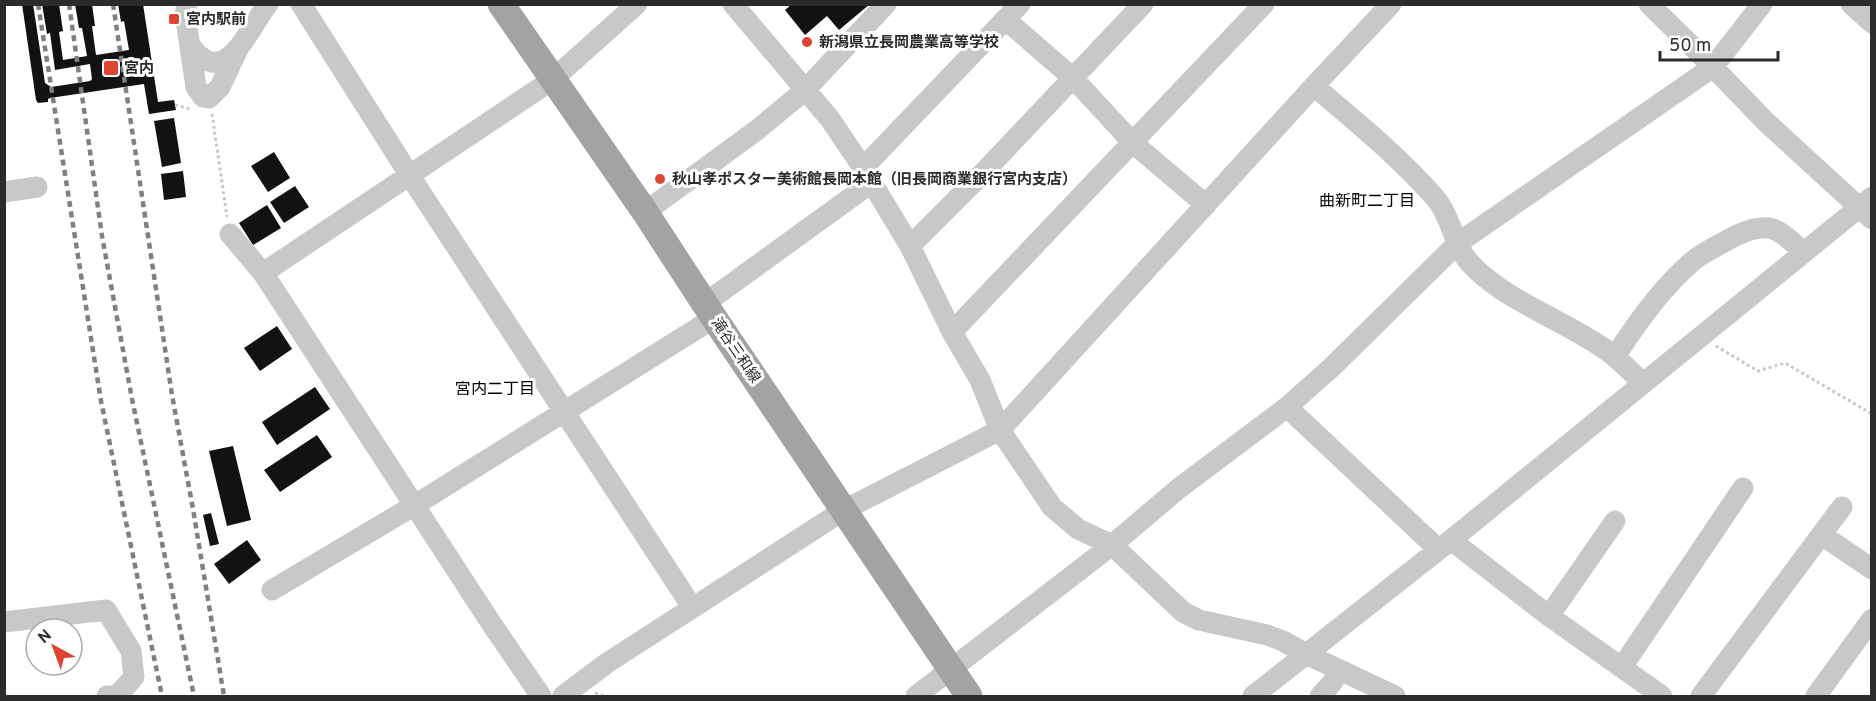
<svg xmlns="http://www.w3.org/2000/svg" width="1876" height="701" font-family="Overpass,'Noto Sans JP',sans-serif">
  <rect width="100%" height="100%" fill="#fff"/>
  <path fill="#121212" d="M22,4H33L45,83L51,87L90,81L92,79L90,64L55,70L50,33L47,34L42,4H59L63,31L59,32L63,60L87,56L82,28H79L75,4H92L95,26H92L96,55L129,50L124,21L121,22L118,4H143L158,102L174,100L176,110L149,114L144,84L50,98L48,99V102L38,103L36,100Z
    M792,4H870L839,30L827,16L805,35L785,10Z
    M174,118L181,163L162,167L154,121Z
    M274,152L290,178L268,192L251,166Z
    M183,171L186,197L164,200L161,174Z
    M295,186L309,207L284,223L270,202Z
    M267,205L281,228L253,245L239,223Z
    M277,326L292,349L260,371L244,348Z
    M315,387L330,409L277,445L262,422Z
    M317,435L332,457L280,492L264,470Z
    M233,446L251,520L227,526L209,451Z
    M211,513L219,544L210,546L203,515Z
    M247,540L261,560L229,584L214,564Z"/>
  <g fill="none" stroke-linecap="round" stroke-linejoin="round">
    <path stroke="#c8c8c8" stroke-width="3" stroke-dasharray="3 3" stroke-linecap="butt" d="M175,105L190,109
      M212,114L227,217
      M1716,346L1758,371L1785,363L1872,414
      M595,693L604,696"/>
    <path stroke="#c8c8c8" stroke-width="21" d="M187,4L185,14L196,87L203,97L209,98L220,87L238,49
      M301,4L410,176L692,607
      M733,4L830,119L863,168L910,246L952,332L980,380L1000,430L1052,507L1078,529L1112,545L1183,612L1199,620L1267,635L1283,641L1306,654L1395,696
      M1649,4L1713,67L1766,122L1872,219
      M1851,4L1872,23
      M1006,20L1073,78L1133,143L1206,205
      M190,45C225,93 248,29 268,4
      M1314,86C1356,122 1401,158 1437,200C1450,216 1454,244 1468,261C1503,301 1567,321 1609,352C1621,361 1632,373 1643,383
      M863,168L1020,4
      M4,192L37,187
      M645,212L757,130L804,91L886,4
      M230,234L263,273L493,626L541,696
      M910,246L982,174L1143,4
      M263,273L552,80L637,4
      M704,304L871,183
      M952,332L1264,4
      M1615,357C1637,322 1662,287 1694,260C1703,253 1715,247 1726,241C1738,234 1754,226 1769,228C1782,230 1794,244 1803,252
      M1287,407L1438,549
      M1822,535L1872,569
      M1451,540L1549,616L1662,696
      M272,590L415,505L714,318
      M1549,616L1615,521
      M4,622L106,610L131,651L134,677L117,696H107
      M1622,667L1743,488
      M563,696L607,663L844,510L1000,430L1314,86L1391,4
      M916,696L1112,545L1178,489L1287,407L1332,367L1458,243L1713,67L1762,4
      M1253,696L1451,540L1872,197
      M1320,696L1332,683L1340,670
      M1701,696L1842,507
      M1816,696L1872,619"/>
    <path stroke="#a3a3a3" stroke-width="27" d="M501,4L645,212L714,318L969,696"/>
    <path stroke="#808080" stroke-width="4.5" stroke-dasharray="6 4.5" stroke-linecap="butt" d="M38,4L101,401L162,696
      M69,4L102,236L132,399L194,696
      M113,4L172,395L193,509L224,696"/>
  </g>
  <g fill="#de4432" stroke="#fff" stroke-width="2">
    <rect x="168" y="13" width="12" height="12" rx="3"/>
    <circle cx="807" cy="42" r="6"/>
    <rect x="103" y="60" width="16" height="16" rx="3"/>
    <circle cx="660" cy="179" r="6"/>
  </g>
  <g text-anchor="middle" stroke-width="6" stroke-linejoin="round" paint-order="stroke">
    <g font-size="15" font-weight="bold" fill="#2b2b2b" stroke="#fff" text-anchor="start">
      <text x="186" y="24">宮内駅前</text>
      <text x="819" y="47">新潟県立長岡農業高等学校</text>
      <text x="124" y="73">宮内</text>
      <text x="672" y="184">秋山孝ポスター美術館長岡本館（旧長岡商業銀行宮内支店）</text>
    </g>
    <g font-size="15" fill="#2b2b2b" stroke="#fff">
      <text transform="translate(736 350) rotate(56)" y="5">滝谷三和線</text>
    </g>
    <g font-size="16" fill="#000" stroke="#fff">
      <text x="1367" y="206">曲新町二丁目</text>
      <text x="495" y="394">宮内二丁目</text>
    </g>
  </g>
  <rect width="1876" height="701" fill="none" stroke="#2b2b2b" stroke-width="12"/>
  <g transform="translate(54 647) rotate(319)"><circle r="28" fill="#ffffff" stroke="#aaaaaa" stroke-width="1.5"/>
  <path d="M0-4.5L10 22L0 15L-10 22Z" fill="#de4432"/>
  <text y="-9" font-size="16" font-weight="bold" text-anchor="middle" fill="#2b2b2b">N</text>
  </g>
  <path d="M1660 51v9h118v-9" fill="none" stroke="#2b2b2b" stroke-width="3"/>
  <text x="1669" y="51" font-size="18" fill="#2b2b2b" stroke="#ffffff" stroke-width="4.5" paint-order="stroke">50 m</text>
</svg>
